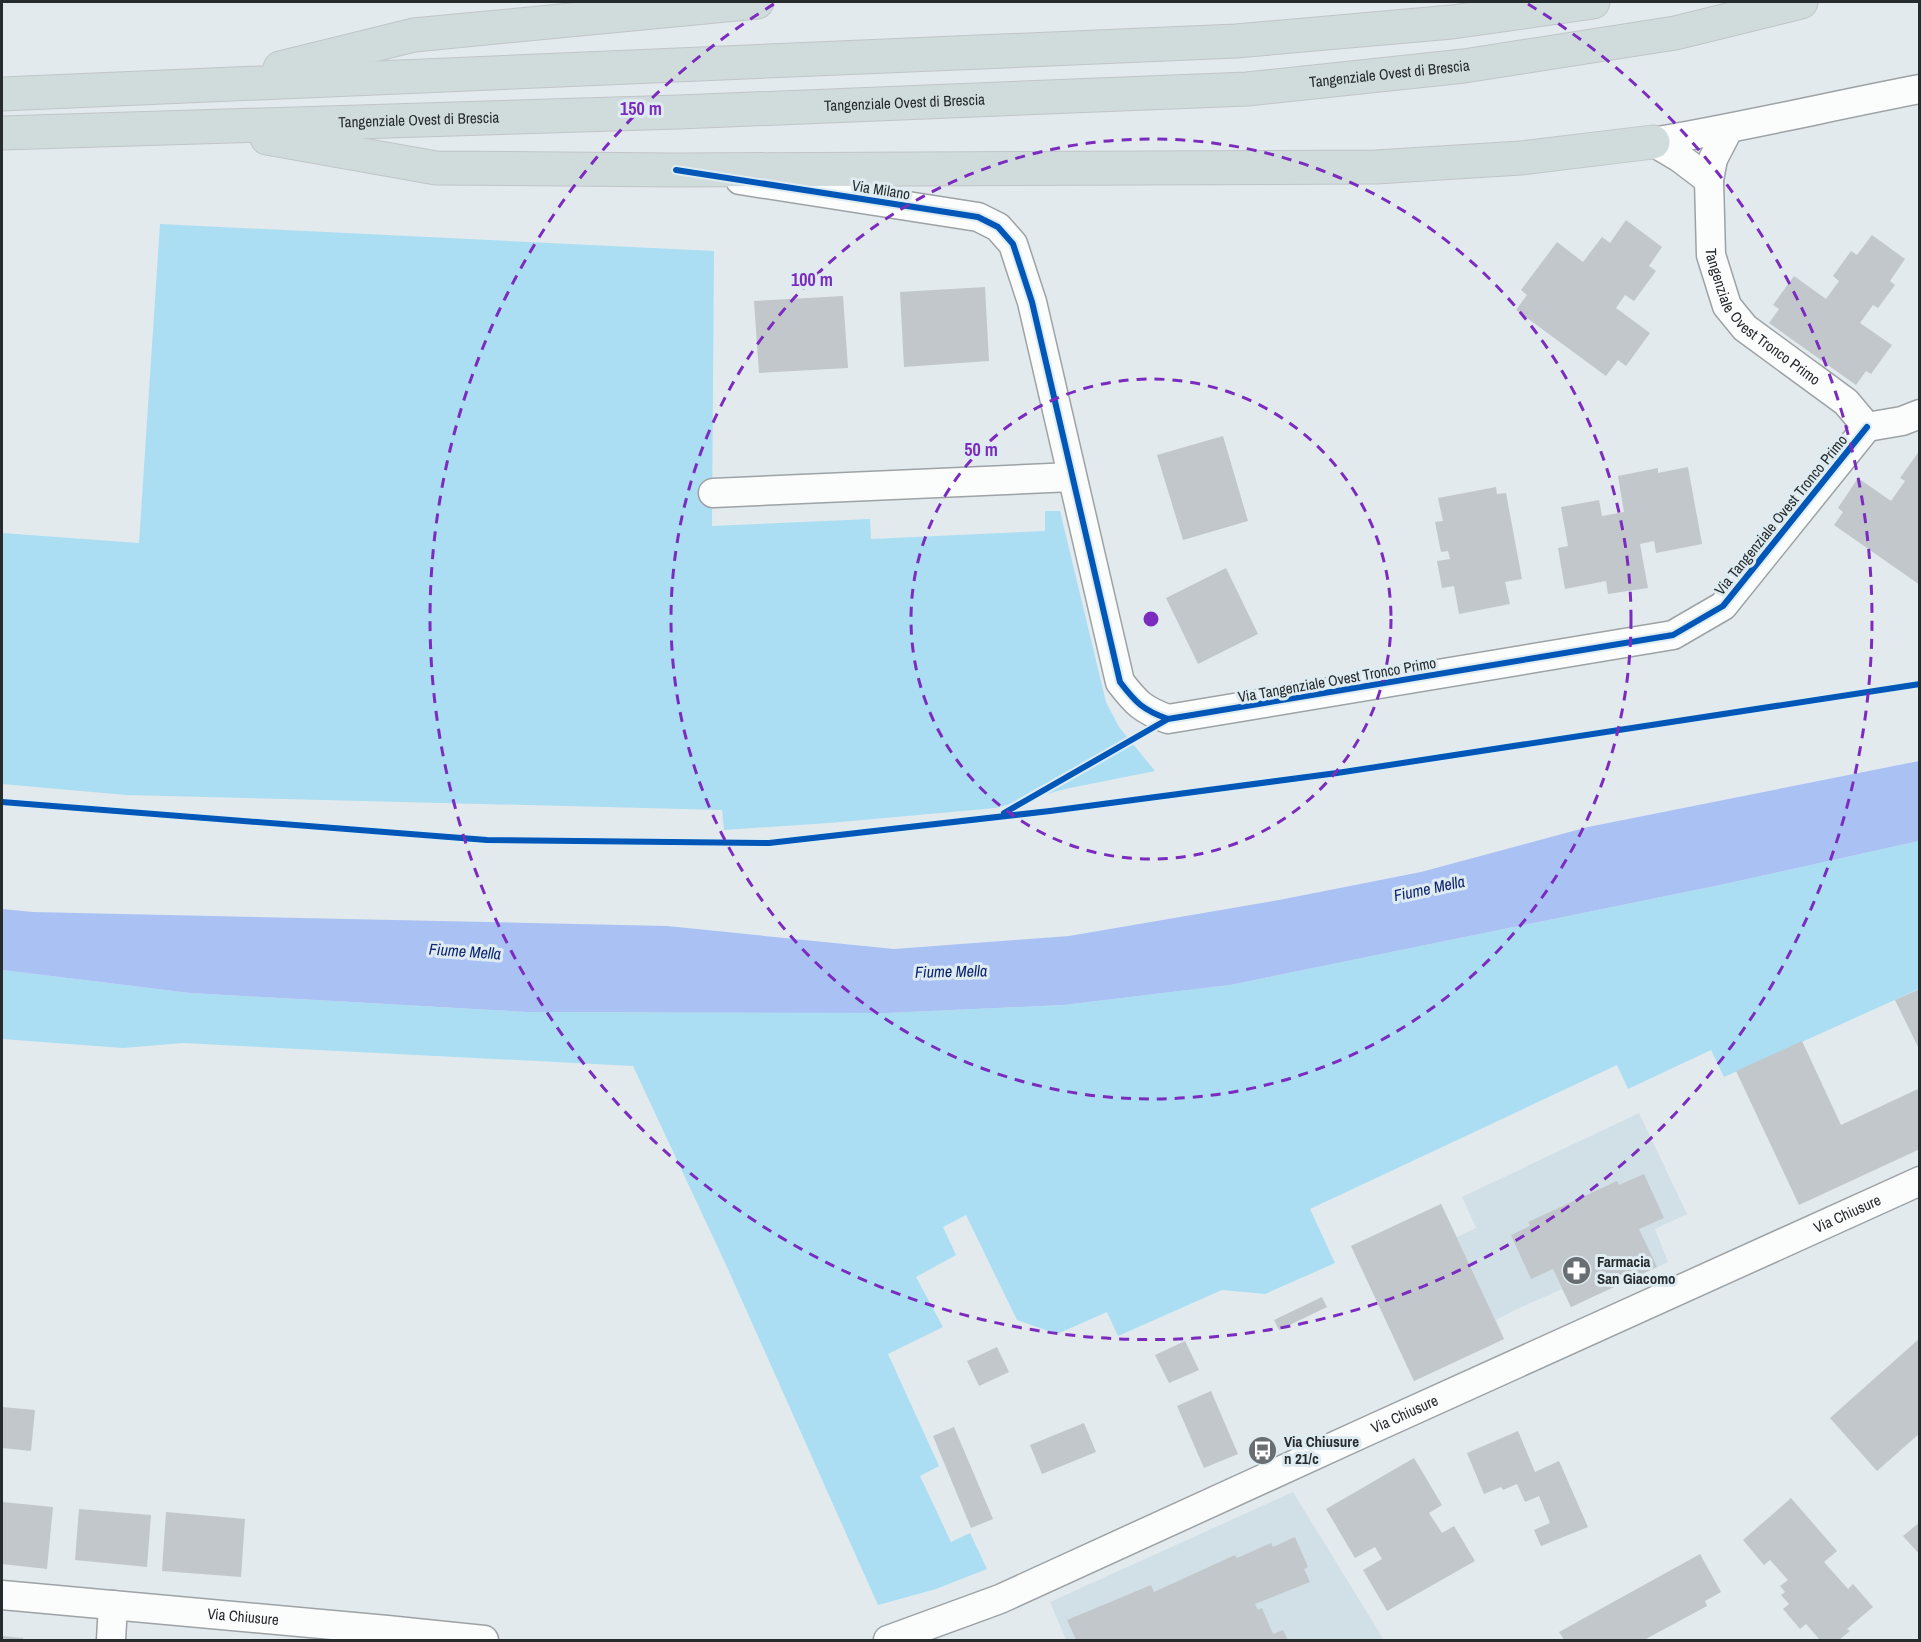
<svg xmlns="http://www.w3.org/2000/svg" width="1921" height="1642" font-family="'Archivo Narrow',sans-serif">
  <rect width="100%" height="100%" fill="#e2eaee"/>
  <path fill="#d1dfe7" d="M1639,1113L1687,1214L1655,1229L1668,1262L1571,1307L1562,1289L1515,1310L1496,1320L1504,1339L1414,1381L1351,1246L1441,1204L1457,1237L1476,1228L1462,1197Z
    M1293,1492L1384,1640H1066L1050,1602Z"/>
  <path fill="#abdef2" d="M160,224L714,251L712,526L870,519L871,539L1045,531V511H1060L1106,702L1119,727L1155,771L1065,789L996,808L829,823L724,830L722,810L126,795L2,784V533L139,543Z
    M1919,841V989L1724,1077L1711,1050L1628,1089L1617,1065L1310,1209L1335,1263L1265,1294L1222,1290L1118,1336L1107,1312L1057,1334L1017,1320L966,1215L943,1227L956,1255L916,1277L943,1327L888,1354L939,1466L920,1476L951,1542L970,1533L987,1569L936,1589L878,1605L727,1267L633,1066L183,1043L123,1048L2,1039V970L190,993L526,1012L887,1013L1063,1005L1230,985L1720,885Z"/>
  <path fill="#aac1f4" d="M1919,761V841L1720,885L1230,985L1063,1005L887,1013L526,1012L190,993L2,970V909L33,912L667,926L894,949L1069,936L1279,900L1421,872L1588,827Z"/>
  <path fill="#c2c7cb" d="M1626,220L1662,247L1649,266L1656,271L1634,301L1625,295L1616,308L1650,333L1626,366L1618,360L1606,376L1516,310L1527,295L1521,290L1557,242L1583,262L1602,237L1610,243Z
    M1872,235L1905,259L1890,281L1895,285L1878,308L1873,305L1860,323L1892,345L1871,374L1866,371L1856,385L1769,323L1779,309L1773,305L1794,276L1826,299L1839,281L1833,276L1851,251L1857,255Z
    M985,287L989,361L904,367L900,292Z
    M843,296L848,368L759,373L754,301Z
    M1223,436L1248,521L1183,540L1157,455Z
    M1920,450V585L1834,525L1843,512L1838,508L1858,478L1891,501L1905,481L1900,478Z
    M1688,467L1702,544L1656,553L1654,541L1640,544L1648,588L1608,594L1606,581L1565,589L1558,548L1568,546L1561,507L1599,500L1602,516L1624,512L1618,476L1658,468V473Z
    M1496,487L1497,494L1506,493L1522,579L1505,582L1510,604L1459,614L1454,586L1442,588L1437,561L1450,559L1448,551L1441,552L1435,522L1443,521L1438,498Z
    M1226,568L1258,634L1198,664L1166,598Z
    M1920,989V1051L1895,1000Z
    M1802,1041L1841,1125L1920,1088V1149L1799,1205L1736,1071Z
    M1644,1174L1664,1218L1639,1229L1657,1267L1571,1307L1553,1269L1531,1279L1511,1235L1530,1226L1528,1222L1617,1181L1619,1185Z
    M1441,1204L1504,1339L1414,1381L1351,1246Z
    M1322,1297L1327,1307L1279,1330L1274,1320Z
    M1920,1338V1433L1877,1471L1830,1418Z
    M1185,1341L1199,1370L1169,1383L1155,1355Z
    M997,1347L1009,1372L979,1386L967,1361Z
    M1211,1391L1238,1454L1204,1468L1177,1406Z
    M2,1407L35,1410L31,1451L2,1448Z
    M1084,1423L1096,1452L1042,1474L1030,1445Z
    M954,1427L993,1519L971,1528L933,1436Z
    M1518,1431L1535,1472L1559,1461L1588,1527L1541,1546L1534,1530L1550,1523L1539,1496L1525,1502L1517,1484L1503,1490L1501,1487L1484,1494L1467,1453Z
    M1414,1458L1442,1505L1429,1513L1442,1533L1454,1526L1475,1561L1387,1611L1363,1570L1382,1559L1375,1547L1355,1558L1326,1509Z
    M1791,1498L1837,1551L1824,1562L1848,1589L1853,1584L1873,1607L1847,1629L1850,1631L1839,1640H1820L1806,1624L1800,1629L1783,1609L1789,1604L1781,1595L1785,1592L1780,1586L1788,1580L1770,1560L1764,1565L1743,1540Z
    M2,1502L53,1507L47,1569L2,1564Z
    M79,1509L151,1515L147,1567L75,1560Z
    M166,1512L245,1519L241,1577L162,1571Z
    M1920,1522V1555L1903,1536Z
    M1295,1537L1308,1567L1304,1569L1310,1582L1255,1604L1258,1610L1262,1608L1273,1634L1283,1630L1288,1640H1076L1067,1620L1151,1585L1154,1592L1235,1555L1237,1558L1271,1543L1273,1547Z
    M1700,1554L1721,1592L1705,1601L1707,1606L1644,1640H1564L1559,1632Z
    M2,1636L23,1638V1640H2Z"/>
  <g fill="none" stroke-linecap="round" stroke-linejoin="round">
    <defs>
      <g id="minor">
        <path id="s1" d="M1728,130L1713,159L1709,180L1711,255L1727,306L1745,328L1846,402L1867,427"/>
        <path d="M1653,142C1743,127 1831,106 1920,89"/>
        <path d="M1653,142L1680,158L1709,180"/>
        <path d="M740,180L978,217L998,227L1013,244L1032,302L1120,682C1136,703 1143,710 1168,719L1673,635L1723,606L1867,427"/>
        <path d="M1867,427L1902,421L1920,414"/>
        <path d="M713,493L1072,477"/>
        <path id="s2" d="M2,1595L387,1630L484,1640"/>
        <path d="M111,1640L113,1605"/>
        <path id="s3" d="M888,1640L1000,1599L1361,1434L1920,1181"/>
      </g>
      <g id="trunk">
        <path d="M280,68L414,35L757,2"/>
        <path d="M2,94L1236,41L1452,22L1593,2"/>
        <path id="s4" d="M2,133L679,112L1247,89L1464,66L1675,33L1801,2"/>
        <path d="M267,138L436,168L676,170L1376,167L1521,158L1653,142"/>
      </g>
    </defs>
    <use href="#minor" stroke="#9da2a5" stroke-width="31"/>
    <use href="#trunk" stroke="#c1c5c7" stroke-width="35"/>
    <use href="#minor" stroke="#fbfcfc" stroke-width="28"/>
    <use href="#trunk" stroke="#d0dbdc" stroke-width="33"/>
    <defs>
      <path id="cycleway" d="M676,170L978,217L998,227L1013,244L1032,302L1120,682C1136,703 1143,710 1168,719L1673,635L1723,606L1867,427
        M2,802L487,840L769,843L1050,811L1337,773L1920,684
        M1004,813L1168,719"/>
    </defs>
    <use href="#cycleway" stroke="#deecf2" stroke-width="10"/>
    <use href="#cycleway" stroke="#0057b8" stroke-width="6"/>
  </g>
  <g fill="none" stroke="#7b2cbf" stroke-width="3" stroke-dasharray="10 8">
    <circle cx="1151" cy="619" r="240"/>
    <circle cx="1151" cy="619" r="480"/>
    <path d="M1528 4A721 721 0 1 1 774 4"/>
  </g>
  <defs>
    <symbol id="pharmacy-disc" viewBox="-11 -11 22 22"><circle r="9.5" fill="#686e71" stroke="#deecf2"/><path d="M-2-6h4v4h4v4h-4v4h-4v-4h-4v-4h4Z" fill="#fff"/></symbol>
    <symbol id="bus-disc" viewBox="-11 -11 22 22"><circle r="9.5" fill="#686e71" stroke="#deecf2"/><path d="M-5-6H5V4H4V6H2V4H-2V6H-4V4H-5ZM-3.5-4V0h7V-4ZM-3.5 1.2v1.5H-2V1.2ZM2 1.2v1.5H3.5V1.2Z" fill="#fff"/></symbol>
  </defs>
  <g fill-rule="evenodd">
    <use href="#pharmacy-disc" x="1560" y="1254" width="33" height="33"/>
    <use href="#bus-disc" x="1246" y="1434" width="33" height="33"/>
  </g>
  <g text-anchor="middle" stroke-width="6" stroke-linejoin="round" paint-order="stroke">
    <g font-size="15" fill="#262b2d" stroke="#deecf2">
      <text dy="5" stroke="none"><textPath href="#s4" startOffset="1389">Tangenziale Ovest di Brescia</textPath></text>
      <text dy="5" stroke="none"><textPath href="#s4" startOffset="903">Tangenziale Ovest di Brescia</textPath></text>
      <text dy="5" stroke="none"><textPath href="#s4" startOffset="417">Tangenziale Ovest di Brescia</textPath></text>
      <text transform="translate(881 190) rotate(9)" y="5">Via Milano</text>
      <text dy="5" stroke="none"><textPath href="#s1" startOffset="212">Tangenziale Ovest Tronco Primo</textPath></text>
      <text transform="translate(1781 515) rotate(-51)" y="5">Via Tangenziale Ovest Tronco Primo</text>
      <text transform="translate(1337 680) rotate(-10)" y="5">Via Tangenziale Ovest Tronco Primo</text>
      <text dy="5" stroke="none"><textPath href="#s3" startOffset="1050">Via Chiusure</textPath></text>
      <text dy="5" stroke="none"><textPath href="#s3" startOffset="564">Via Chiusure</textPath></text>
      <text dy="5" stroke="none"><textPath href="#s2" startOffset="242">Via Chiusure</textPath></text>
    </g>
    <g font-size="15" font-weight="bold" fill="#262b2d" stroke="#deecf2" text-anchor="start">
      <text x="1597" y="1267">Farmacia<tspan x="1597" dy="17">San Giacomo</tspan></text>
      <text x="1284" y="1447">Via Chiusure<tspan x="1284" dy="17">n 21/c</tspan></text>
    </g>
    <g font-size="16" font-style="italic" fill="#0d2270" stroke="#deecf2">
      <text transform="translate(1429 888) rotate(-12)" y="6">Fiume Mella</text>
      <text transform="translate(465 951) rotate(4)" y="6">Fiume Mella</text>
      <text transform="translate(951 971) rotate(-1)" y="6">Fiume Mella</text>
    </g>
  </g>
  <circle cx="1151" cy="619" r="9" fill="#7b2cbf" stroke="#deecf2" stroke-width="3"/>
  <g font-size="18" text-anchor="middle" font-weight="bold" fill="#7b2cbf" stroke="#deecf2" stroke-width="6" stroke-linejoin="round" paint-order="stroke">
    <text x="641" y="115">150 m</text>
    <text x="812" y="286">100 m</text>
    <text x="981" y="456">50 m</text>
  </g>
  <rect width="1921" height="1642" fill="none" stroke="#262b2d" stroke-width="6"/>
</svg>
